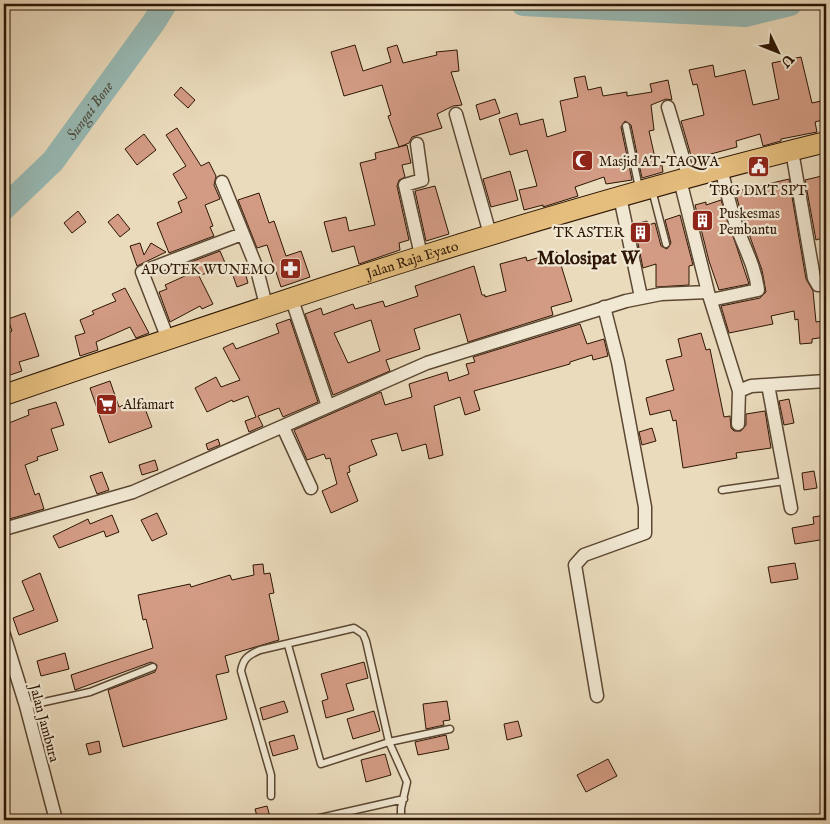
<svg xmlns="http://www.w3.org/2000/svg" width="830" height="824" font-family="'IM FELL English',serif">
  <rect width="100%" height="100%" fill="#eadbbc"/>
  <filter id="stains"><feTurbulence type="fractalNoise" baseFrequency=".004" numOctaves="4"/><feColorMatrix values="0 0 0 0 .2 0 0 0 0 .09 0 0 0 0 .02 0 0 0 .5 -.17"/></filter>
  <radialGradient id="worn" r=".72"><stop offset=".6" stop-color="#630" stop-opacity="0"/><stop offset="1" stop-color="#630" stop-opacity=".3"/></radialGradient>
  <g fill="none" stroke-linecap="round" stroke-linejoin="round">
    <g stroke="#98bab5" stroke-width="24">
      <path d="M523,4L745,15L790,4"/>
      <path id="s1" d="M4,208L53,161L154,22L165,4"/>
    </g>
  </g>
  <path fill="#d39b84" stroke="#2d1604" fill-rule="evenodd" d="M355,45L363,71L391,62L387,48L397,45L403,63L437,55L436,52L457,50L459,71L451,72L462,105L453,106L437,114L442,128L412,137L409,143L399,147L388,116L391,115L382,85L344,96L331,52Z
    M801,57L812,103L826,100V119L815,122L817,132L781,139V141L763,146L760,134L736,141L737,147L692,159L681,121L704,115L697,84L693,85L689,70L713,65L715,77L745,70L753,105L779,99L772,63Z
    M585,76L588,90L601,87L603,96L627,92V96L652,92L650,84L668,80L672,100L666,99L651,105L654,130L649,131L657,167L662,165L663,172L642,178L631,125L625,121L621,127L632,180L606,184L604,177L575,187L578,196L543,207V205L524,210L519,190L537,186L527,150L510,155L499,119L517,113L520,125L543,119L547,137L566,131L560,101L578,97L574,78Z
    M181,87L195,100L188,108L174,95Z
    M495,99L500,113L480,120L476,105Z
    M177,128L201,166L209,162L216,176L214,185L220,199L205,205L213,226L210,227L214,236L169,253L157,223L182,212L178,202L187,198L173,174L186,166L166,135Z
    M144,134L156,150L137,165L125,149Z
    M407,145L411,163L402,165L405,177L399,180L397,186L409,240L399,243L400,250L359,264L354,246L332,252L324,222L346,217L349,231L375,225L360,163L376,159L375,153Z
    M510,171L518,200L491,207L483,179Z
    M826,175V237L816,240L805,180Z
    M789,179L806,279L813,291L816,322L822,321L825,337L812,339V343L800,344L798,319L795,320L794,311L771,316L773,324L729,333L721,306L760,298L766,292L762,270L740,209L736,195H739L738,191Z
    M435,186L449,234L426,241L415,191Z
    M259,193L269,223L274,221L286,256L301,251L310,277L281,287L267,245L257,248L238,200Z
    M721,200L749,284L719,290L709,261L695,205L706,202V205Z
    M78,211L86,222L72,233L64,223Z
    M118,214L130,229L120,237L108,222Z
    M680,215L693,265L689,266V285L656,287V264L643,268L634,224L647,221L648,225L655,223L661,246L667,249L671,243L665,220Z
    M140,243L144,255L151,243L166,252L137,266L130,246Z
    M220,251L226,265L199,276L213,304L202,309L200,306L170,322L159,292L167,289L165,285L187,275L183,265Z
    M557,252L572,301L551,307L553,315L468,342L460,314L414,329L420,349L386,360L390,371L333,395L305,314L321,308L323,315L353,304L355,309L383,301L385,307L418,296L415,286L474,266L482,295H485V297L506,291L500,264L526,257L527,261ZM371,320L380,351L348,363L334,333Z
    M243,265L248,283L237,287L231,270Z
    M125,288L149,333L136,338L130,327L96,342L98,350L80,356L75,336L85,333L80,320L94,314L92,311L116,301L112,294Z
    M25,313L39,356L19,362L22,371L4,377V336L12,331L8,319Z
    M290,319L318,402L283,417L279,408L258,416L263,426L249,432L245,421L256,417L248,396L233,402L232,400L207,412L195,388L216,377L221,387L240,380L223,348L233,343L236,349L279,333L276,324Z
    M580,324L587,344L604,339L608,356L593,360L592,355L570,362V364L474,391L480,410L465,415L460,397L434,406L443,455L429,459L426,444L402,451L397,433L371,440L377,455L349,466L350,472L347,473L358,501L331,513L322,491L337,484L330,458L326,459L324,454L307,460L294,430L381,392L385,405L412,397L409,384L447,372L449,381L469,374L466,364L475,362L473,357Z
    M701,333L706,350L710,349L724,417L730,416L731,428L734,431H741L746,425V414L765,411L771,448L736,453L737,458L683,468L676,420L673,421L670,410L650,415L646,398L674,390L666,360L682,356L678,339Z
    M110,381L119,407L141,398L152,427L109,443L90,388Z
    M789,399L794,423L784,425L779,401Z
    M56,402L64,425L51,429L58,450L37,457L38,460L25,465L35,495L39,493L44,509L6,520L4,511V425L29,415L28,410Z
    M652,428L656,441L642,445L639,432Z
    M218,439L220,445L208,450L206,444Z
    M155,460L158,470L142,475L139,465Z
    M814,471L817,488L804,490L802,473Z
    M102,472L109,490L97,494L90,476Z
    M157,513L167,534L152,541L141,520Z
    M112,515L119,532L106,537L104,531L59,548L53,536L88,519L90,524Z
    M826,515V539L795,544L792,528L814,524L813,517Z
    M795,563L798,579L771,583L768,567Z
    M263,564L264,574L270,573L274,593L269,594L279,640L225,656L229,672L216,675L227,719L123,747L108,690L155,672L157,665L151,662L75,690L71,675L153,648L146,619L143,620L138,595L190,584L191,587L230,575L232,580L254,575L253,565Z
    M40,573L58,621L19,635L13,618L34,610L22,581Z
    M65,653L69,669L41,676L37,661Z
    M364,662L368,678L346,684L354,710L326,718L322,701L328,699L321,674Z
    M284,701L288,712L263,720L260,708Z
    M447,701L450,720L443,721L444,725L426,729L423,704Z
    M374,711L380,731L353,739L347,719Z
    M518,721L522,736L507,740L504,724Z
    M294,735L298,749L273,756L269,742Z
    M446,735L449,749L418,755L415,742Z
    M99,741L101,752L89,755L86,744Z
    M385,754L391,775L366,782L361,760Z
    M608,759L617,776L586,792L577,775Z
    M267,806L271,820H258L255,809Z"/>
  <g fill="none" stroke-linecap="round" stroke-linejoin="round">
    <defs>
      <path id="service" d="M626,126L639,188
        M652,190L666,244
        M722,490L785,481
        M288,645L321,764L389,742L450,729
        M26,706L90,692L153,667
        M271,796V775L241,671C243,659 248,655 260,650L354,628L363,634L366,641L389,742L407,782L401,808V820
        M311,820L404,799"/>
      <path id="minor" d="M668,107L689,178
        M456,114L490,234
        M417,144L422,180L405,185L421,255
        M792,151L814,278L818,285H826
        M680,180L708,292L739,391L738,424
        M222,182L256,266L266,305
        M620,197L641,297
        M291,297L328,406
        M711,300L758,290C755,266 744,247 736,225C730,207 726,187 721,169
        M168,339L142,272L242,234
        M768,385L791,508
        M739,391L751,386L826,381
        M283,427L311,488
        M4,529L133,492L427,363L626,301L661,294L708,292
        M4,635L26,706L56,820
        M597,696L575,565L584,555L645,533V507L618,362L604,307"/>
      <g id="primary">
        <path id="s2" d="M4,395C276,302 547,210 826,142"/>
      </g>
    </defs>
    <use href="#service" stroke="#5c4732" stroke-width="9"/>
    <use href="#minor" stroke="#5c4732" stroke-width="15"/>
    <use href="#primary" stroke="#2d1604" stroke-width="22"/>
    <use href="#service" stroke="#f1e8d3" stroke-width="6"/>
    <use href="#minor" stroke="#f1e8d3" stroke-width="12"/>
    <use href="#primary" stroke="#e5be7e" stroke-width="20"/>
  </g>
  <defs>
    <symbol id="mosque-square" viewBox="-11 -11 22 22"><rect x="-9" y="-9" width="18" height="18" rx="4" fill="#8f2418" stroke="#f1e8d3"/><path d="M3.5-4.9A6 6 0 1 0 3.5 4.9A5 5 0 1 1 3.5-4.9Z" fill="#fff"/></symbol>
    <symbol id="civic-square" viewBox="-11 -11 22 22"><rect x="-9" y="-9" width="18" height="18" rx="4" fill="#8f2418" stroke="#f1e8d3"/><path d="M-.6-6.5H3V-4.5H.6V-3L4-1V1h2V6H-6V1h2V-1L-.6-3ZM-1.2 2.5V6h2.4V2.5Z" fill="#fff"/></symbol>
    <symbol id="building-square" viewBox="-11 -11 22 22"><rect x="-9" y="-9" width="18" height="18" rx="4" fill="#8f2418" stroke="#f1e8d3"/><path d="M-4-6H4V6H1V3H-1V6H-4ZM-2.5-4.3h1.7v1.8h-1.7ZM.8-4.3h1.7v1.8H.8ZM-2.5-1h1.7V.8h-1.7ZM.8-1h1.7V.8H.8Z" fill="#fff"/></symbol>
    <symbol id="pharmacy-square" viewBox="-11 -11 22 22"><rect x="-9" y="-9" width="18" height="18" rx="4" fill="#8f2418" stroke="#f1e8d3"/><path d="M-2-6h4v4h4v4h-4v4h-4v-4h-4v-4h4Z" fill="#fff"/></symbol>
    <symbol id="supermarket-square" viewBox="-11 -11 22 22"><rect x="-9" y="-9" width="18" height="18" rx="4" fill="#8f2418" stroke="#f1e8d3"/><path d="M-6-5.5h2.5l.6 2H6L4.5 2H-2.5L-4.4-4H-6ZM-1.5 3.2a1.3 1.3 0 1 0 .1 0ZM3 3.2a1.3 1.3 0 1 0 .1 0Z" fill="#fff"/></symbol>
  </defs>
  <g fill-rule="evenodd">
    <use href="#mosque-square" x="570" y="148" width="25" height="25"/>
    <use href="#civic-square" x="746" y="154" width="25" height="25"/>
    <use href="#building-square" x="690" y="208" width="25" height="25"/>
    <use href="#building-square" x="628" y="220" width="25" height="25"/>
    <use href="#pharmacy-square" x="278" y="256" width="25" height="25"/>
    <use href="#supermarket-square" x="94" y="392" width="25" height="25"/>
  </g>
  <g text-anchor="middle" stroke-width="4.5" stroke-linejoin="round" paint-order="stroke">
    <g font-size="14" fill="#2d1604" stroke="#f1e8d3" text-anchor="start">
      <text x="599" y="166">Masjid AT-TAQWA</text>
      <text x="758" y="195" text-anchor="middle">TBG DMT SPT</text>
      <text x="719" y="218">Puskesmas<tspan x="719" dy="16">Pembantu</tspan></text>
      <text x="624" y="237" text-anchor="end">TK ASTER</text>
      <text x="275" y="274" text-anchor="end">APOTEK WUNEMO</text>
      <text x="123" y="409">Alfamart</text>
    </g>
    <g font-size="14" fill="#2d1604" stroke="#f1e8d3">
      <text dy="5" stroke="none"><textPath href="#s2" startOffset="430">Jalan Raja Eyato</textPath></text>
      <text transform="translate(45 723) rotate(75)" y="5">Jalan Jambura</text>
    </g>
    <g font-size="15" font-style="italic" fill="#524f42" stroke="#f1e8d3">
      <text dy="5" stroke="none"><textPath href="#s1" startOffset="130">Sungai Bone</textPath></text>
    </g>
    <g font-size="19" font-weight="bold" fill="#2d1604" stroke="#f1e8d3">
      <text x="588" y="264">Molosipat W</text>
    </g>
  </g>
  <rect width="830" height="824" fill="none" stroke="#eadbbc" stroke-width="20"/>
  <rect x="5" y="5" width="820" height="814" fill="none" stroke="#2d1604" stroke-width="2.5"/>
  <rect x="10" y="10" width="810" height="804" fill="none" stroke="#2d1604"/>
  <g transform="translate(778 52) rotate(133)" stroke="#f1e8d3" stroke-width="4" paint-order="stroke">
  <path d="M0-4L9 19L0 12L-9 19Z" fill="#2d1604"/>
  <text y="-8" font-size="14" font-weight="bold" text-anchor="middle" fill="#2d1604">U</text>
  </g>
  <rect width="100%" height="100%" filter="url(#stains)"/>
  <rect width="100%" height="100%" fill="url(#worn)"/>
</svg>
